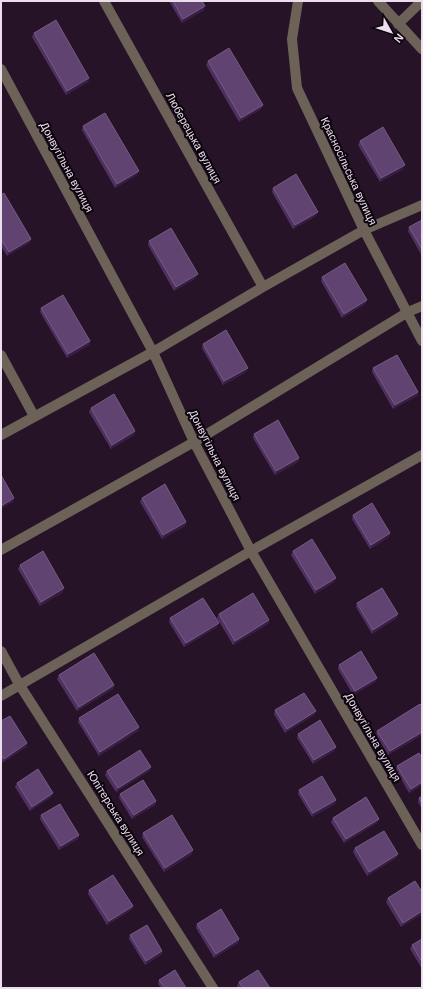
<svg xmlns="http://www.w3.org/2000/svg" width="423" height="989" font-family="Helvetica,sans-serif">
  <rect width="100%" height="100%" fill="#271328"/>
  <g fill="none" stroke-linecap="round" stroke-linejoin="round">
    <path stroke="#6d6257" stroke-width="10" d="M104,1L263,287
      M298,1L292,39L297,88L364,230L422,341
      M378,1L422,49
      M398,24L422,1
      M1,69L153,352L194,442L251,551L422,845
      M1,355L34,416
      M1,435L153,352L263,287L364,230L422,205
      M1,550L194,442L408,312L422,306
      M1,651L19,684L213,988
      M1,696L251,551L422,455"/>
  </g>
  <path fill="#4f3061" d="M169,1H202L204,10L182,23Z
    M34,33L89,78L88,82L66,95L32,37Z
    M208,61L263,105L261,109L239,122L206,65Z
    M83,126L137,175L115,188L82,130Z
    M360,141L403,169L380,182L358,145Z
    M273,188L316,216L293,229L272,192Z
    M1,195L31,239L29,243L7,256L1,246Z
    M422,220V256L408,231L409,227Z
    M149,241L196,278L174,291L148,245Z
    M322,277L367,300L365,304L342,318L321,281Z
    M41,308L90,341L89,345L67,358L40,312Z
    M203,344L246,372L223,385L202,348Z
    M373,368L418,392L417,396L393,409L372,372Z
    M91,408L135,431L134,435L111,449L89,412Z
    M254,434L299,458L298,462L275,475L253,438Z
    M142,498L185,526L162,539L140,502Z
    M353,515L390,533L389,537L370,549L352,519Z
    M293,551L334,582L315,594L291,555Z
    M20,565L63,592L40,606L18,569Z
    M357,603L397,618L372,634L356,607Z
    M219,614L269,620L268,624L233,645L217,618Z
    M170,618L217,627L184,647L169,622Z
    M339,665L377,678L375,682L353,695L338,669Z
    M59,675L114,685L113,689L77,711L57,679Z
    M422,707V735L388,755L376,735L377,731Z
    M275,710L316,711L314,715L285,733L274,714Z
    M79,718L139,727L138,731L99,756L78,722Z
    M1,721L27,743L26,747L2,763L1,761Z
    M298,734L336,747L334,751L313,764L297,738Z
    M397,766L422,785L409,793L396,770Z
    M151,767L149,771L116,792L105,775L107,771Z
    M17,783L51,797L30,811L15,787Z
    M299,790L335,804L312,817L298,794Z
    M120,794L156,801L155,805L132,819L119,798Z
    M422,796V809L418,802L419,798Z
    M41,815L79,835L78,839L59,850L40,819Z
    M333,818L379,819L377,823L344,843L331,822Z
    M143,833L192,854L164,872L142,837Z
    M355,848L398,854L396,858L367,876L353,852Z
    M89,890L133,906L131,910L107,925L88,894Z
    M422,892V914L401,927L386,902L388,898Z
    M197,924L239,939L238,943L214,958L196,928Z
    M130,935L162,951L161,955L145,965L129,939Z
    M422,939V969L410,949L412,945Z
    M159,980L186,988H161L158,984Z
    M239,982L270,988H239L237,986Z"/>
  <path fill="#381d44" d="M205,6L204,10L182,23L183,19Z
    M89,78L88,82L66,95L67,91Z
    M263,105L261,109L239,122L241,118Z
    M405,165L403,169L380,182L381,178Z
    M139,171L137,175L115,188L117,184Z
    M318,212L316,216L293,229L295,225Z
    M31,239L29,243L7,256L9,252Z
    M198,274L196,278L174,291L176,287Z
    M367,300L365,304L342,318L344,314Z
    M90,341L89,345L67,358L68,354Z
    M248,368L246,372L223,385L224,381Z
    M418,392L417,396L393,409L395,405Z
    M135,431L134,435L111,449L112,445Z
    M299,458L298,462L275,475L276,471Z
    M14,498L13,502L1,509V506Z
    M186,522L185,526L162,539L163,535Z
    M390,533L389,537L370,549L371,545Z
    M336,578L334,582L315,594L316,590Z
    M64,588L63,592L40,606L41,602Z
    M398,614L397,618L372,634L373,630Z
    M269,620L268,624L233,645L235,641Z
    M219,623L217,627L184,647L186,643Z
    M377,678L375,682L353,695L355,691Z
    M114,685L113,689L77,711L79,707Z
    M316,711L314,715L285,733L287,729Z
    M139,727L138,731L99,756L100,752Z
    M422,732V735L388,755L390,751Z
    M27,743L26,747L2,763L4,759Z
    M336,747L334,751L313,764L314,760Z
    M151,767L149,771L116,792L118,788Z
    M422,782V785L409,793L411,789Z
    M53,793L51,797L30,811L32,807Z
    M336,800L335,804L312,817L313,813Z
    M156,801L155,805L132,819L134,815Z
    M379,819L377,823L344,843L346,839Z
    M79,835L78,839L59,850L61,846Z
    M193,850L192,854L164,872L165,868Z
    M398,854L396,858L367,876L369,872Z
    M133,906L131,910L107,925L109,921Z
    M422,911V914L401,927L403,923Z
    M239,939L238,943L214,958L216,954Z
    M162,951L161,955L145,965L146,961Z"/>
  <path fill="#604370" stroke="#765b83" d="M173,1H202L205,6L183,19Z
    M56,20L89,78L67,91L34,33Z
    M229,48L263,105L241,118L208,61Z
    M105,113L139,171L117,184L83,126Z
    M383,127L405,165L381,178L360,141Z
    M296,174L318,212L295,225L273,188Z
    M4,193L31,239L9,252L1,239V195Z
    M422,220V249L409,227Z
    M171,228L198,274L176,287L149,241Z
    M345,263L367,300L344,314L322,277Z
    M63,295L90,341L68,354L41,308Z
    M226,330L248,368L224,381L203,344Z
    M397,355L418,392L395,405L373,368Z
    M114,394L135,431L112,445L91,408Z
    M278,420L299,458L276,471L254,434Z
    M1,475L14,498L1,506Z
    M165,484L186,522L163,535L142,498Z
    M372,503L390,533L371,545L353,515Z
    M312,539L336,578L316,590L293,551Z
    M43,551L64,588L41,602L20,565Z
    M382,588L398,614L373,630L357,603Z
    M253,593L269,620L235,641L219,614Z
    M203,598L219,623L186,643L170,618Z
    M361,651L377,678L355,691L339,665Z
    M94,653L114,685L79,707L59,675Z
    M304,693L316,711L287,729L275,710Z
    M118,694L139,727L100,752L79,718Z
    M420,704L422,707V732L390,751L377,731Z
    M10,716L27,743L4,759L1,755V721Z
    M320,720L336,747L314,760L298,734Z
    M140,750L151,767L118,788L107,771Z
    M419,753L422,758V782L411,789L397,766Z
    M38,769L53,793L32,807L17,783Z
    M322,776L336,800L313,813L299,790Z
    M143,780L156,801L134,815L120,794Z
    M422,796V803L419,798Z
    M366,797L379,819L346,839L333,818Z
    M60,804L79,835L61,846L41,815Z
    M172,815L193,850L165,868L143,833Z
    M384,831L398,854L369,872L355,848Z
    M113,875L133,906L109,921L89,890Z
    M415,881L422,892V911L403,923L388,898Z
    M221,909L239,939L216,954L197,924Z
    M147,925L162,951L146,961L130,935Z
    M422,939V962L412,945Z
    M175,970L186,988H165L159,980Z
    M258,970L270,988H243L239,982Z"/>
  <g text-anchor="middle" stroke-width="4" stroke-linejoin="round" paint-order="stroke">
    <g font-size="11" fill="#ecdeed" stroke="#0b040c">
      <text transform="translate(194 138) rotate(61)" y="4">Люберецька вулиця</text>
      <text transform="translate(67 167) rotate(62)" y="4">Донвугільна вулиця</text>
      <text transform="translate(349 171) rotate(65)" y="4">Красносільська вулиця</text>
      <text transform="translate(215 455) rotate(63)" y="4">Донвугільна вулиця</text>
      <text transform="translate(373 737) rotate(60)" y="4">Донвугільна вулиця</text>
      <text transform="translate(116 813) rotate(58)" y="4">Юпітерська вулиця</text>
    </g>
  </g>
  <rect width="423" height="989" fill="none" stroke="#ecdeed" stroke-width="4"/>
  <g transform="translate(391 32) rotate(129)" stroke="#0b040c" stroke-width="3" paint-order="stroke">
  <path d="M0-3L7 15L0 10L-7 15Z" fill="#ecdeed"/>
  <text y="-6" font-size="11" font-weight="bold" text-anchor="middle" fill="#ecdeed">N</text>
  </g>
</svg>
